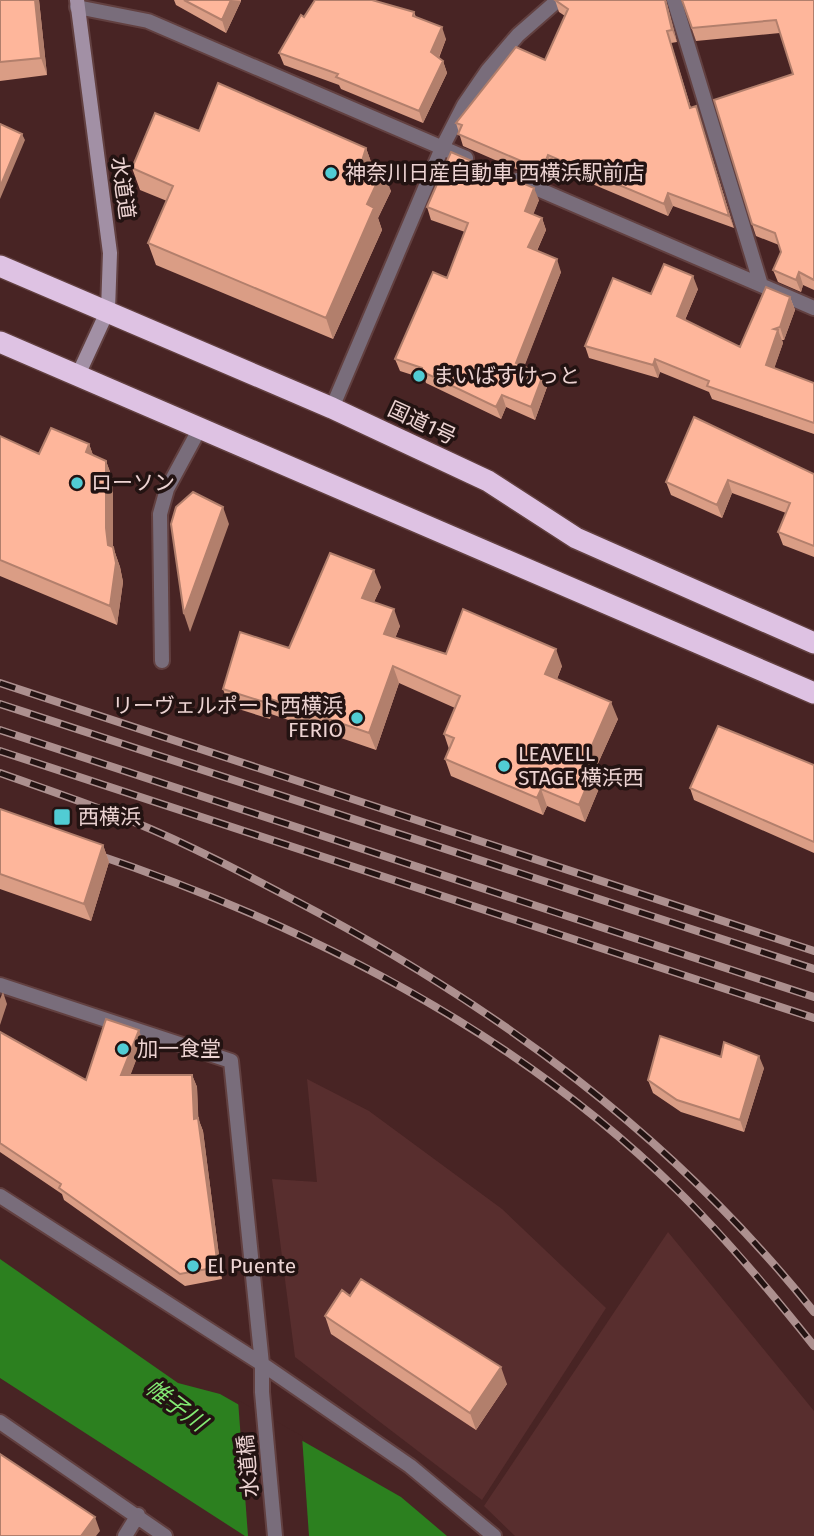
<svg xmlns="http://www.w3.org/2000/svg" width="814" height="1536" font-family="'Fira Sans','Noto Sans JP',sans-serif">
  <rect width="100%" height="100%" fill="#482424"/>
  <path fill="#582e2e" d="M307,1079L369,1111L502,1209L606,1308L482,1500L295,1357L272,1179L317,1182Z
    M668,1232L814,1411V1536H515L484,1506Z"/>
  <path fill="#2c801f" d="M0,1259L178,1383L220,1394L401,1497L447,1536H245L0,1378Z"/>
  <path fill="#482424" d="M238,1400L302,1436L309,1536H248Z"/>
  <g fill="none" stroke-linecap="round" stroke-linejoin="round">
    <defs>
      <path id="street" d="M674,0L761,285
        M77,7L148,21L466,158
        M517,180L814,308
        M332,408L442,148L464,105L488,70L518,35L558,0
        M162,661L160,514L167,489L200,428
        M0,985L231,1061L262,1364V1392L275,1536
        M0,1196L262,1364L410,1466L494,1536
        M0,1422L165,1536
        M125,1536L138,1515"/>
      <path id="secondary" d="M77,0L110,253L108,310L78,375"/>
      <path id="highway" d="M0,266L332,408L488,481L576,538L814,643
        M0,342L814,693"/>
    </defs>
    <use href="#street" stroke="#624040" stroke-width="18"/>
    <use href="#secondary" stroke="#624040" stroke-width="18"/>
    <use href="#highway" stroke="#624040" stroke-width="24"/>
    <use href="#street" stroke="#796d7b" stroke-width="14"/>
    <use href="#secondary" stroke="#a290a5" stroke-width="14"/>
    <use href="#highway" stroke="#dec2e3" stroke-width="21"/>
    <defs>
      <path id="rail" d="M0,683L814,951
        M0,704L814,969
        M0,730L814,997
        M0,751L814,1018
        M0,773C45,789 90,804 134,822C190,845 243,873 296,901C495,1005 673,1136 814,1312
        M89,852C305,924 513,1029 677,1190C727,1239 771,1292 814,1346"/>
    </defs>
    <use href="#rail" stroke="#ad908f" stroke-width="8"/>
    <use href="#rail" stroke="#231312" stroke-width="5" stroke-dasharray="16" stroke-linecap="butt"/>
  </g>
  <path fill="#da9d85" d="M0,0H39L47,75L0,81Z
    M174,0H241V1L226,33L176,5Z
    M555,0H666L677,42L671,43L691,108L696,106L700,119L734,228L673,206L668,216L552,167L546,182L463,146L456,123L545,60L565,16L559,12Z
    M682,0H814V290L803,285L801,292L778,282L773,270L781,252L779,245L756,236L752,224L793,74L780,33L696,41Z
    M414,12L416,17L446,39L439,58L443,61L447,73L423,123L341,89L339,85L284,65L279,53L304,17Z
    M199,131L366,148L372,165L391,191L378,218L382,230L333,339L156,265L148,243L167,201L140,190L132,168Z
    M539,200L533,214L542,218L546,230L537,251L561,272L524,366L543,375L547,387L535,420L506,407L501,419L426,383L425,379L400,371L395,359L447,278L465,232L431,220L427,207Z
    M698,289L685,320L740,347L790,297L795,310L784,340H782L783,343L774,368L814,383V434L712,399L709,392L660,372L658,378L589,358L585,346L651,294Z
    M0,436L39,454L89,444L93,455L106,461L113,480V547L120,567L123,582L117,625L0,576Z
    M814,474V557L783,545L778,532L786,513L732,493L722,518L671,495L666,482Z
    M381,587L374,602L400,626L395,638L446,654L562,666L557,679L618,719L595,770L600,786L585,822L547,806L543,815L451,776L445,759L449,749L444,734L455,708L399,683L376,750L271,714L270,719L229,706L223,689L289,648Z
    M814,765V853L694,800L690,788Z
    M0,809L103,845L109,862L91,921L0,889Z
    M0,1032L86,1080L143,1042L130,1075H192L197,1087L198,1118L203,1131L222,1279L185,1286L64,1200L62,1194L0,1152Z
    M721,1057L764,1068L744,1132L681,1112L653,1093L648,1080Z
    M325,1316L507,1384L476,1430L331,1334Z"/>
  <path fill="#b27f6c" d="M35,0H39L47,75L41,58Z
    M231,0L241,1L226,33L222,20Z
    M665,0H666L677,42L672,30Z
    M442,27L446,39L436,64L431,52Z
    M443,61L447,73L423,123L419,111Z
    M696,106L700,119L734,228L729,216Z
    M22,134L25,140L0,199V187Z
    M366,148L374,170L362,161Z
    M548,155L552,167L546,182L542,170Z
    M383,170L391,191L378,218L382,230L333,339L326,318L367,204Z
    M534,188L539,200L530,223L525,211Z
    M668,193L673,206L668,216L664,204Z
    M542,218L546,230L533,259L528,247Z
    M557,259L561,272L521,375L516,363Z
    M799,272L803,285L801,292L796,280Z
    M693,276L698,289L681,329L677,316Z
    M790,297L795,310L784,340L780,327Z
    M778,330L783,343L771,378L766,365Z
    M655,359L660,372L658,378L653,365Z
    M543,375L547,387L535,420L531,407Z
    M502,395L506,407L501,419L496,407Z
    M89,444L96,464L86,452Z
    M106,461L113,480V547L108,545L106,528Z
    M728,480L732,493L722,518L717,505Z
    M223,507L229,524L190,632L184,614Z
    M113,547L120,567L123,582L117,625L110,606Z
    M374,570L381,587L368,615L362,598Z
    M394,609L400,626L390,651L384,634Z
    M556,649L562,666L552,691L545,674Z
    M393,666L399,683L376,750L369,733Z
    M265,697L271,714L270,719L264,702Z
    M611,702L618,719L595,770L600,786L585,822L579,805L584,764Z
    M541,789L547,806L543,815L537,798Z
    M103,845L109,862L91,921L84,904Z
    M3,992L7,1004L0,1025V999Z
    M139,1030L143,1042L126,1087L121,1075Z
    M759,1056L764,1068L744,1132L740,1120Z
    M192,1075L197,1087L199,1131L194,1119Z
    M198,1118L203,1131L222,1279L218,1267Z
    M501,1367L507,1384L476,1430L470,1413Z
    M95,1517L100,1531L96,1536H81Z"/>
  <path fill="#feb69b" stroke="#b27f6c" stroke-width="2" d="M0,0H35L41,58L0,62Z
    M184,0H231L222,20Z
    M315,0H372L414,12L413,16L442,27L431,52L443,61L419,111L336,77L338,74L279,53L301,15L304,17Z
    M555,0H665L672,30L667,31L690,108L696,106L729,216L668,193L664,204L548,155L542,170L458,134L462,125L456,123L516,47L545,60L568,9Z
    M682,0H814V280L799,272L796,280L773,270L781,252L775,233L752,224L714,100L793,74L776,20L692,28Z
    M218,83L366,148L362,161L383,170L367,204L374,208L326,318L148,243L173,186L132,168L155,113L199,131Z
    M0,124L22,134L0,187Z
    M451,152L534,188L525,211L542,218L528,247L557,259L516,363L543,375L531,407L502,395L496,407L421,371L422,368L395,359L433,272L447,278L468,223L427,207Z
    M664,264L693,276L677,316L740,347L766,287L790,297L780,327L774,329L778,330L766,365L814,383V423L707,386L709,381L655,359L653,365L585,346L613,278L651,294Z
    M694,417L814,474V546L778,532L790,503L728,480L717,505L666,482Z
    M51,428L89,444L86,452L106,461V528L108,545L113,547L116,563L110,606L0,560V436L39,454Z
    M193,492L223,507L184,614L171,524L176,507Z
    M330,553L374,570L362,598L394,609L384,634L446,654L463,609L556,649L545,674L611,702L584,764L594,769L579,805L541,789L537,798L445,759L454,738L444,734L460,696L393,666L369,733L265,697L264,702L223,689L240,632L289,648Z
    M718,726L814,765V842L690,788Z
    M0,809L103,845L84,904L0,874Z
    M106,1019L139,1030L121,1075H192L194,1119L198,1118L218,1267L180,1274L59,1188L61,1184L0,1143V1032L86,1080Z
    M660,1036L721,1057L724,1042L759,1056L740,1120L677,1100L648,1080Z
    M361,1279L501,1367L470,1413L325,1316L342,1290L350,1296Z
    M0,1454L95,1517L81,1536H0Z"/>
  <g fill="#51ccd4" stroke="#231312" stroke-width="2.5">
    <circle cx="331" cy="173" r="7"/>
    <circle cx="419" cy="376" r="7"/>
    <circle cx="77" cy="483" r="7"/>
    <circle cx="357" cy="718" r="7"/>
    <circle cx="504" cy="766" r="7"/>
    <rect x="53" y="808" width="18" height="18" rx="3.5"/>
    <circle cx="123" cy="1049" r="7"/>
    <circle cx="193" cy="1266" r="7"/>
  </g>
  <g text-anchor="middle" stroke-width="7" stroke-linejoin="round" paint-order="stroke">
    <g font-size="21" fill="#ecd3d2" stroke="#231312" text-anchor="start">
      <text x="345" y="180">神奈川日産自動車 西横浜駅前店</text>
      <text x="433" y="383">まいばすけっと</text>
      <text x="91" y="490">ローソン</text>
      <text x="343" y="713" text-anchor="end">リーヴェルポート西横浜<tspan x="343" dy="24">FERIO</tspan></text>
      <text x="518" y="761">LEAVELL<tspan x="518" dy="24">STAGE 横浜西</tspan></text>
      <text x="78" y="824">西横浜</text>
      <text x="137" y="1056">加一食堂</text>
      <text x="207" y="1273">El Puente</text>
    </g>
    <g font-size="21" fill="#ecd3d2" stroke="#231312">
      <text transform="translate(123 188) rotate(82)" y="7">水道道</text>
      <text transform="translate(422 423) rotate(25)" y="7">国道1号</text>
      <text transform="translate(248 1466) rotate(-95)" y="7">水道橋</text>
    </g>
    <g font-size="23" font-style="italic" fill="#83ea73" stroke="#231312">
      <text transform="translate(176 1405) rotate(37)" y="8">帷子川</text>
    </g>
  </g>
</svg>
